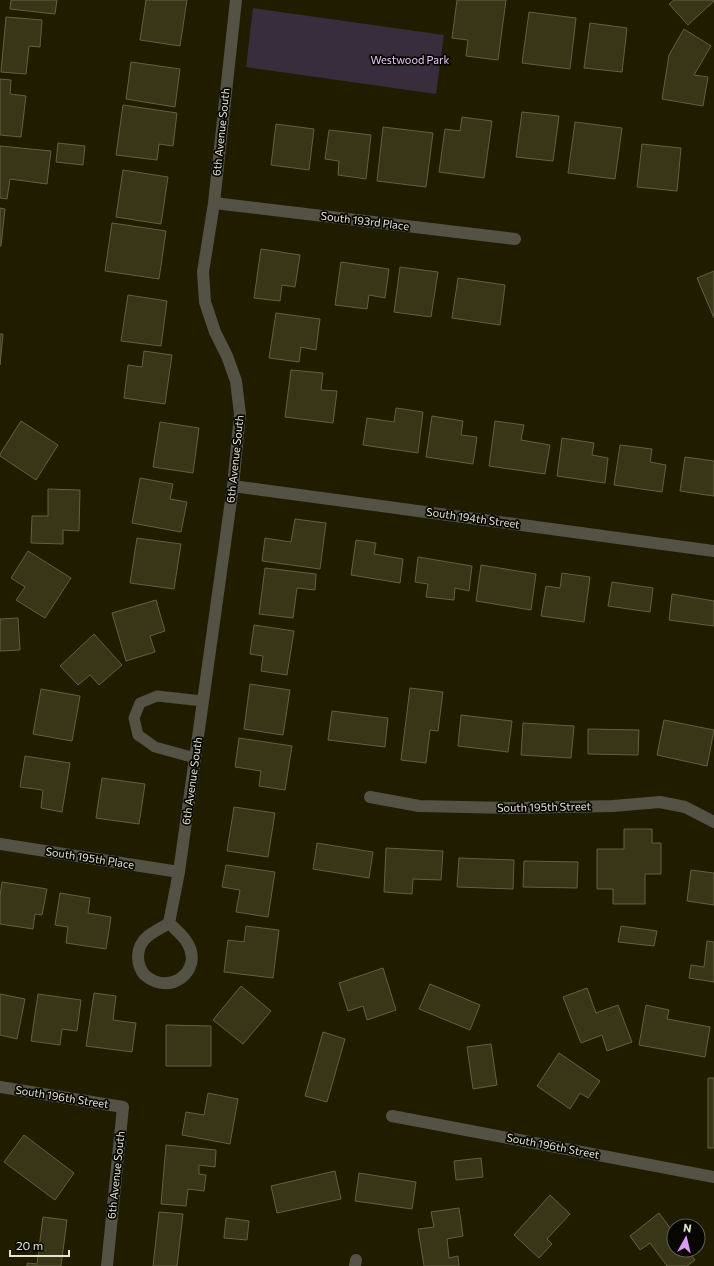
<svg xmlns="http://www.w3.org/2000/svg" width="714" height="1266" font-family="Commissioner,sans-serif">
  <rect width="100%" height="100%" fill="#1f1c00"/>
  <path fill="#372d3c" d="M253,8L444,35L436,94L246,67Z"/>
  <path fill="#393618" stroke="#636041" d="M11,0H57L55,14L10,9Z
    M146,0H187L180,46L140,40Z
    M457,0H506L498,60L466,56L468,40L452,38Z
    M674,0H714V1L688,25L669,4Z
    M529,12L576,18L570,69L522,63Z
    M6,17L42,20L40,47L29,46L26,74L1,72Z
    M590,23L627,28L622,72L584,68Z
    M684,29L711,46L694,75L708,77L703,106L662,99L669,55Z
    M131,62L180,69L175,107L126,99Z
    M0,79L11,80L10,94L26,96L21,137L0,135Z
    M123,105L177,113L173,146L159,144L157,160L116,155Z
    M522,112L559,116L553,161L516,157Z
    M462,117L492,121L484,178L439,172L445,129L460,131Z
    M575,122L622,128L615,179L568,173Z
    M276,124L314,129L309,170L271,165Z
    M383,127L433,133L426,187L377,181Z
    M329,130L371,135L366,179L338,175L339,161L325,159Z
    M58,143L85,146L83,165L56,162Z
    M642,144L681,148L677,191L637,187Z
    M0,146L51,151L47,184L10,179L7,199L0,198Z
    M123,170L168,177L161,224L116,217Z
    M0,208L5,209L1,246H0Z
    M112,223L166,231L159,279L105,271Z
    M261,249L300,255L295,287L282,285L280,301L254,298Z
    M341,262L389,269L385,298L369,295L367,309L335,305Z
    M400,267L438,272L431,317L394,312Z
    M714,271V318L697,278Z
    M458,278L505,285L500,325L452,318Z
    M128,295L167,301L161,346L121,341Z
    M276,313L320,319L316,350L301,347L299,362L269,358Z
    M0,334H3L0,365Z
    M144,351L172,355L165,404L124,398L128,365L142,367Z
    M291,370L323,373L321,390L337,391L333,423L285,417Z
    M396,408L423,412L418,453L363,445L367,418L394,422Z
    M432,416L463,421L461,435L477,437L473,464L426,457Z
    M21,421L58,445L36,480L0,456V454Z
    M495,421L524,425L521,440L550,445L545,474L489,466Z
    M160,422L199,428L193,473L153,467Z
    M562,438L594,443L592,455L608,458L605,483L557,476Z
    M620,445L652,449L650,462L666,465L662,492L614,485Z
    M685,457L714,461V496L680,491Z
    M140,478L173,484L170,499L187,502L181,532L132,523Z
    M48,489L80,490L79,531L63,530V544L31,543L32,516H48Z
    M295,519L326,523L320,569L262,561L265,538L291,542Z
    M137,538L181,544L174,589L130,583Z
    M356,540L376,543L374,554L403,559L400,583L351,575Z
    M28,551L71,578L45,618L16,600L25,587L11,578Z
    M418,557L472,566L469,591L455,588L454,600L426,597L428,584L415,582Z
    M481,565L536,574L531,610L476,601Z
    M265,568L316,574L315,590L297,588L293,618L259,614Z
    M562,573L590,577L584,622L541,616L546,586L560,588Z
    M612,582L653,588L650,612L608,606Z
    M672,594L714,601V626L669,620Z
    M156,600L165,631L150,636L155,652L126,661L112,613Z
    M18,618L20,650L0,651V619Z
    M254,625L294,631L287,675L261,671L263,656L250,654Z
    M94,634L122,665L99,685L90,675L78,685L60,666Z
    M250,684L290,690L283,735L244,729Z
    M410,688L443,692L438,731L430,730L426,763L401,760Z
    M41,689L80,696L72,741L33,734Z
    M332,711L388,718L385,747L328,740Z
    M461,715L512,721L508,752L458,746Z
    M664,720L714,730L707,766L657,755Z
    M523,723L574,726L571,758L521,755Z
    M588,729L639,730L638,755L588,754Z
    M239,738L292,746L285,790L259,786L261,771L235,767Z
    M25,756L70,763L62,812L41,808L43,790L20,787Z
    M102,778L145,784L139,824L96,818Z
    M234,807L275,813L268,857L227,851Z
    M624,829H652V843H661V874H645V904H613V889H597V849H624Z
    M317,843L373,852L369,878L313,869Z
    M386,848L443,851L441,880L413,879L412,894L384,892Z
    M459,858L514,860L513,889L457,887Z
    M524,861L578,862L577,888L523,887Z
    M226,865L275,872L268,917L236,912L240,890L222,887Z
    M691,870L714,873V905L687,901Z
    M2,882L47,889L42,915L35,914L33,929L0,924V896Z
    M60,893L90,898L88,913L111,917L106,949L66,943L68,927L55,925Z
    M246,926L279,930L273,978L224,972L228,940L244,942Z
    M621,926L657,931L654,946L618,942Z
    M707,941L714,942V982L689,978L691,965L704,967Z
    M383,968L396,1010L367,1020L363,1006L348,1011L339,983Z
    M430,984L480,1005L470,1030L419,1009Z
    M241,986L271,1011L243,1044L213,1020Z
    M587,988L596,1013L618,1005L632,1042L607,1051L602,1035L581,1043L563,997Z
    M94,993L116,996L113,1020L136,1023L132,1052L86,1046Z
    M0,994L25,999L17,1039L0,1035Z
    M38,994L81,1000L77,1031L62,1029L60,1045L31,1041Z
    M646,1005L669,1010L667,1019L710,1027L705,1057L639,1045Z
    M166,1025L211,1026V1066H166Z
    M323,1032L345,1039L327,1102L305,1096Z
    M491,1044L497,1085L473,1089L467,1047Z
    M559,1053L600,1081L588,1098L580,1093L570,1109L537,1086Z
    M708,1078H714V1148H708Z
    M208,1093L238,1099L230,1144L182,1135L186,1112L204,1115Z
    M24,1135L74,1173L55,1200L4,1162Z
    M166,1145L216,1150L215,1167L199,1165V1174L206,1175L204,1191L188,1189L186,1206L161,1204Z
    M481,1158L483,1177L456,1180L454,1161Z
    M335,1171L341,1199L277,1213L271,1186Z
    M359,1173L416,1182L412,1209L355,1201Z
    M550,1195L570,1214L547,1239L552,1244L539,1258L514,1235Z
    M459,1208L463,1236L447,1239L449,1258L458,1256L459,1266H424L418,1229L434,1227L431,1212Z
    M159,1212L183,1214L177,1266H153Z
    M659,1213L674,1233V1250H687L695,1260L687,1266H667L650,1243L640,1250L630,1236Z
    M43,1217L67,1220L61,1266H27V1263L37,1264Z
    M226,1218L249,1221L247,1240L224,1238Z"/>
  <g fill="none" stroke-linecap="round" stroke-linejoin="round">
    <path stroke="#535244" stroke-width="11" d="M195,758L155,747L138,735L134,718L140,703L157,696L203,701"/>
    <path stroke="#535244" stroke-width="12" d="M214,203L515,239
      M233,486L714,551
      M370,797L419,806L512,808L613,806L660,802L685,807L714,822
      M0,844L179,872
      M169,923C175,929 184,936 188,944C203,971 170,996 146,976C141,972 138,964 138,957C138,949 142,941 148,936C155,931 163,927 169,923L179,872L203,701L233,486L240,414L236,381L227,356L215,332L205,302L203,272L214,203L236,0
      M0,1087L123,1107L107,1266
      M392,1116L714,1177
      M355,1266L356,1260"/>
  </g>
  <g text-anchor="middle" stroke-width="3.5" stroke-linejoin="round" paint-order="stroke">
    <g font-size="11" fill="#e8c6f8" stroke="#070600">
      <text x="410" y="64">Westwood Park</text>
    </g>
    <g font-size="11" fill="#e5e4d2" stroke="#070600">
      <text transform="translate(221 132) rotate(-84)" y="4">6th Avenue South</text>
      <text transform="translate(365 221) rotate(7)" y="4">South 193rd Place</text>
      <text transform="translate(235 459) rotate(-84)" y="4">6th Avenue South</text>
      <text transform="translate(473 518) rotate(8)" y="4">South 194th Street</text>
      <text transform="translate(192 781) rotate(-82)" y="4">6th Avenue South</text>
      <text transform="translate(544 807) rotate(-1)" y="4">South 195th Street</text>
      <text transform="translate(90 858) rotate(9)" y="4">South 195th Place</text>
      <text transform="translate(62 1097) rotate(9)" y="4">South 196th Street</text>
      <text transform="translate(553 1146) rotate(11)" y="4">South 196th Street</text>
      <text transform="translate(116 1175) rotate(-84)" y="4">6th Avenue South</text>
    </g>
  </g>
  <g transform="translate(686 1238) rotate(8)"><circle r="19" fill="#070600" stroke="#605f54"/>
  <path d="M0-3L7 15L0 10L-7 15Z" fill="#d99af7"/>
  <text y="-6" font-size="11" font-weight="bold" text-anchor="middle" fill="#e5e4d2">N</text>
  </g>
  <path d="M10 1250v6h59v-6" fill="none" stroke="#e5e4d2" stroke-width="2"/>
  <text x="16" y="1250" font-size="12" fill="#e5e4d2" stroke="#070600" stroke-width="3" paint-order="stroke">20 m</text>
</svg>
